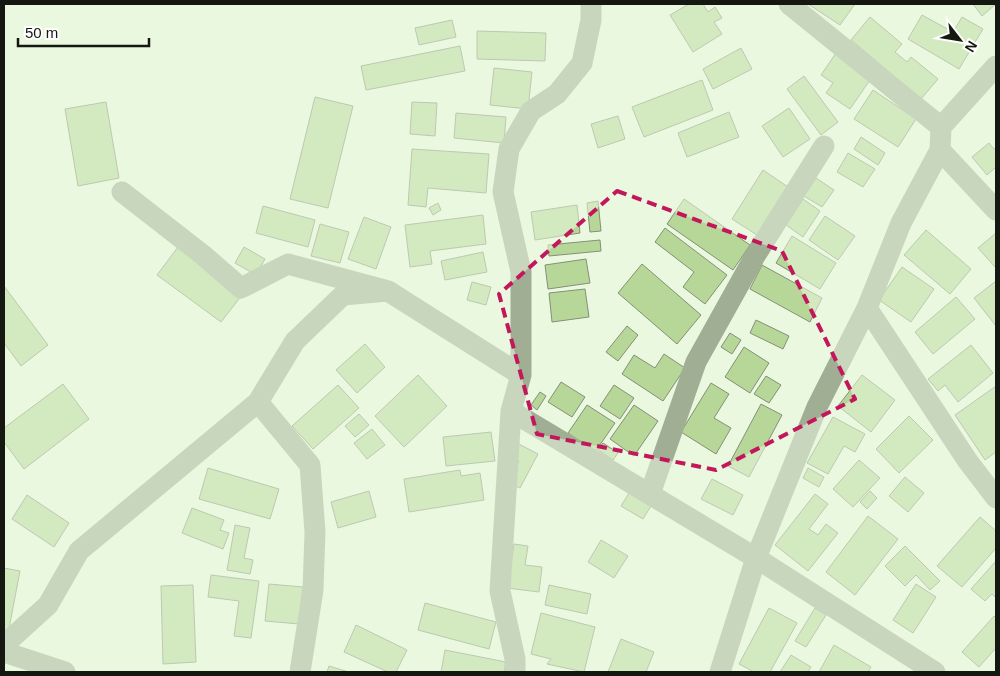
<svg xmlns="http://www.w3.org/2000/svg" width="1000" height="676" font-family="Helvetica,sans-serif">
  <rect width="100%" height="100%" fill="#ebf8e0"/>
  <path fill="#b7d798" stroke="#848f79" d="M689,4H703L708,12L715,7L722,18L714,22L722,34L693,52L670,15Z
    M808,4H855L840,25Z
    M973,4H996L982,16Z
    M922,15L953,32L962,17L983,29L959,69L908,39Z
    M870,17L902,44L895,52L907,62L911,57L938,79L921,99L851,40Z
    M452,20L456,37L419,45L415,28Z
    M477,31L546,33L545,61L477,59Z
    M460,46L465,71L366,90L361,66Z
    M741,48L752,69L713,89L703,69Z
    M836,53L872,77L850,109L826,93L833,83L821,75Z
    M494,68L532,72L528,109L490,105Z
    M804,76L838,122L821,135L787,89Z
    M702,80L713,110L644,137L632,107Z
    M873,90L916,119L898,147L854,119Z
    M315,97L353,106L328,208L290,199Z
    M106,102L119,178L78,186L65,109Z
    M412,102L437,103L435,136L410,134Z
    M789,108L810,139L783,157L762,126Z
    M729,112L739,137L687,157L678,133Z
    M456,113L506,117L504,143L454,138Z
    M618,116L625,139L598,148L591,124Z
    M861,137L885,153L878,165L854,149Z
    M989,143L994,149L996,148V167L987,175L972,157Z
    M412,149L489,154L486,193L428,188L426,207L408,205Z
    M848,153L875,169L863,187L837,172Z
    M763,170L788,187L757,235L732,219Z
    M816,178L834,190L822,207L804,196Z
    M684,199L750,245L733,270L667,224Z
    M803,199L820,211L803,237L786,225Z
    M598,201L601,231L590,232L587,203Z
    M438,203L441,210L433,215L429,208Z
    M577,205L580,233L535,240L531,212Z
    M263,206L315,220L308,247L256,233Z
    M483,215L486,244L430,251L432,264L410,267L405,225Z
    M825,216L855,236L838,260L809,240Z
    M364,217L391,227L376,269L348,259Z
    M320,224L349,232L340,263L311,256Z
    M665,228L727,275L705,304L683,287L694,272L655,242Z
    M926,230L971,269L950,294L904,255Z
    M996,233V266L995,267L978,248Z
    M792,236L836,263L820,289L776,263Z
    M600,240L601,251L549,256L548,245Z
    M178,247L242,295L221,322L157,275Z
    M244,247L265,259L256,275L235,263Z
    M483,252L487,272L445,280L441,261Z
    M586,259L590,283L548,289L545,265Z
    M642,264L701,315L677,344L618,293Z
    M762,265L822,298L810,322L750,289Z
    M902,267L934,289L911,322L879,300Z
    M996,281V326L974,298Z
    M472,282L491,287L486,305L467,300Z
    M4,286L48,345L21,366L4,343Z
    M585,289L589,317L552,322L549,293Z
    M956,297L975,319L933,354L915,332Z
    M756,320L789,336L783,349L750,333Z
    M627,326L638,335L618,361L606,352Z
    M730,333L741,340L732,354L721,347Z
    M365,344L385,367L357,393L336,370Z
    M971,345L993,373L958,402L945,385L938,391L928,379Z
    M744,347L769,363L750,393L725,377Z
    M664,354L685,368L663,401L622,374L634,355L655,368Z
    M418,375L447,406L404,447L375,416Z
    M862,375L895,400L871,432L838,406Z
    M766,376L781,385L769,403L754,394Z
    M561,382L585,397L572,417L548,402Z
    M711,383L729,394L714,418L731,428L716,454L681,432Z
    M63,384L89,419L24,469L4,442V428Z
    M338,385L359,408L313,449L292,426Z
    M614,385L634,398L620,419L600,406Z
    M996,386V452L985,460L955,415Z
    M540,392L546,396L537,410L531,405Z
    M761,404L782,415L749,477L728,466Z
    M587,405L615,423L595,452L568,433Z
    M634,405L658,421L634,456L610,439Z
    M359,414L369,425L355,437L345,426Z
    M909,416L933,440L899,473L876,449Z
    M833,417L865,434L855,452L844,446L828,474L807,463Z
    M372,429L385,445L367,459L354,443Z
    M491,432L495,461L446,466L443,437Z
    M517,443L538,454L520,488L508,482L519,461L510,457Z
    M603,443L618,453L613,460L598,450Z
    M859,460L880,478L853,507L833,489Z
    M208,468L279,489L270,519L199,499Z
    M808,468L824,477L819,487L803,478Z
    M460,470L461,476L480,473L484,500L409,512L404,479Z
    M905,477L924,493L908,512L889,496Z
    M712,479L743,495L733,515L701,499Z
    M369,491L376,517L338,528L331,502Z
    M870,491L877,498L867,509L860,502Z
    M629,493L651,506L643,519L621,506Z
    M815,494L828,504L809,529L818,535L826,524L838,533L808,571L775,545Z
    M27,495L69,523L54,547L12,519Z
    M192,508L224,520L220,530L229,533L223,549L182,533Z
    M868,516L898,539L855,595L826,572Z
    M980,517L996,531V548L962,587L937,566Z
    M235,525L250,528L244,558L253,560L250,574L227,570Z
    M601,540L628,556L614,578L588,562Z
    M514,544L528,546L525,565L542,567L539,592L507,588Z
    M905,546L940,581L930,590L916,575L905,586L885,566Z
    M996,561V598L992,594L985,601L971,589Z
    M4,568L20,571L7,639H4Z
    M211,575L259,581L251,638L234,636L239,601L208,597Z
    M269,584L303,587L299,624L265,621Z
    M916,584L936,597L913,633L893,620Z
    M193,585L196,662L163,664L161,586Z
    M549,585L591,594L587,614L545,605Z
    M425,603L496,622L489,649L418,630Z
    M769,608L797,623L770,672H754L739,664Z
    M815,608L826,615L806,647L795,641Z
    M541,613L595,627L584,672L547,664L551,659L531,654Z
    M994,616L996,618V648L979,667L962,652Z
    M356,625L407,650L396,672H388L344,652Z
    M621,639L654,652L646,672H608Z
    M834,645L871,667L868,672H819Z
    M445,650L506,662L504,672H441Z
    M791,655L811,667L808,672H780Z
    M329,666L349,672H327Z"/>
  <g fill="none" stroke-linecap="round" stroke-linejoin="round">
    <path stroke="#a0ae94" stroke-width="21" d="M789,4L941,127
      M940,150L996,210
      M122,192L203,255L241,288L288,264L388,291L521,375
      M867,308L967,460L996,498
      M258,402L310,465L315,532L313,590L300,672
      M511,411L756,558L935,672
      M650,494L696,362L755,256L824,146
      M4,645L48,605L79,551L258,402L295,341L343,295L388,291
      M4,652L65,672
      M515,672V659L500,591L511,411L521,375V272L503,192L509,149L531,111L557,94L582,63L591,20V4
      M720,672L756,558L817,407L867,308L901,223L940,150L941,127L996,66"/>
  </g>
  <path d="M0 0H1000V676H0ZM617,191L782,251L855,399L716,470L537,434L499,294Z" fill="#ebf8e0" fill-opacity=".55" fill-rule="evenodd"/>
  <path fill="none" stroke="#c2185b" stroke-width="4" stroke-dasharray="10 6" stroke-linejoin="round" d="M617,191L782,251L855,399L716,470L537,434L499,294Z"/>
  <rect width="1000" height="676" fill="none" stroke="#141810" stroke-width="10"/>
  <g transform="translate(960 40) rotate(121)" stroke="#ffffff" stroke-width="4" paint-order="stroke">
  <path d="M0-4L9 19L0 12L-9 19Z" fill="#141810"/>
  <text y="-8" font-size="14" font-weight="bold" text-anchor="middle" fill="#141810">N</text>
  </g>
  <path d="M18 38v8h131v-8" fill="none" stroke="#141810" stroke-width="2.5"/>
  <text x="25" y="38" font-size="15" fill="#141810" stroke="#ffffff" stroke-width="4" paint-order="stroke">50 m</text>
</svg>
